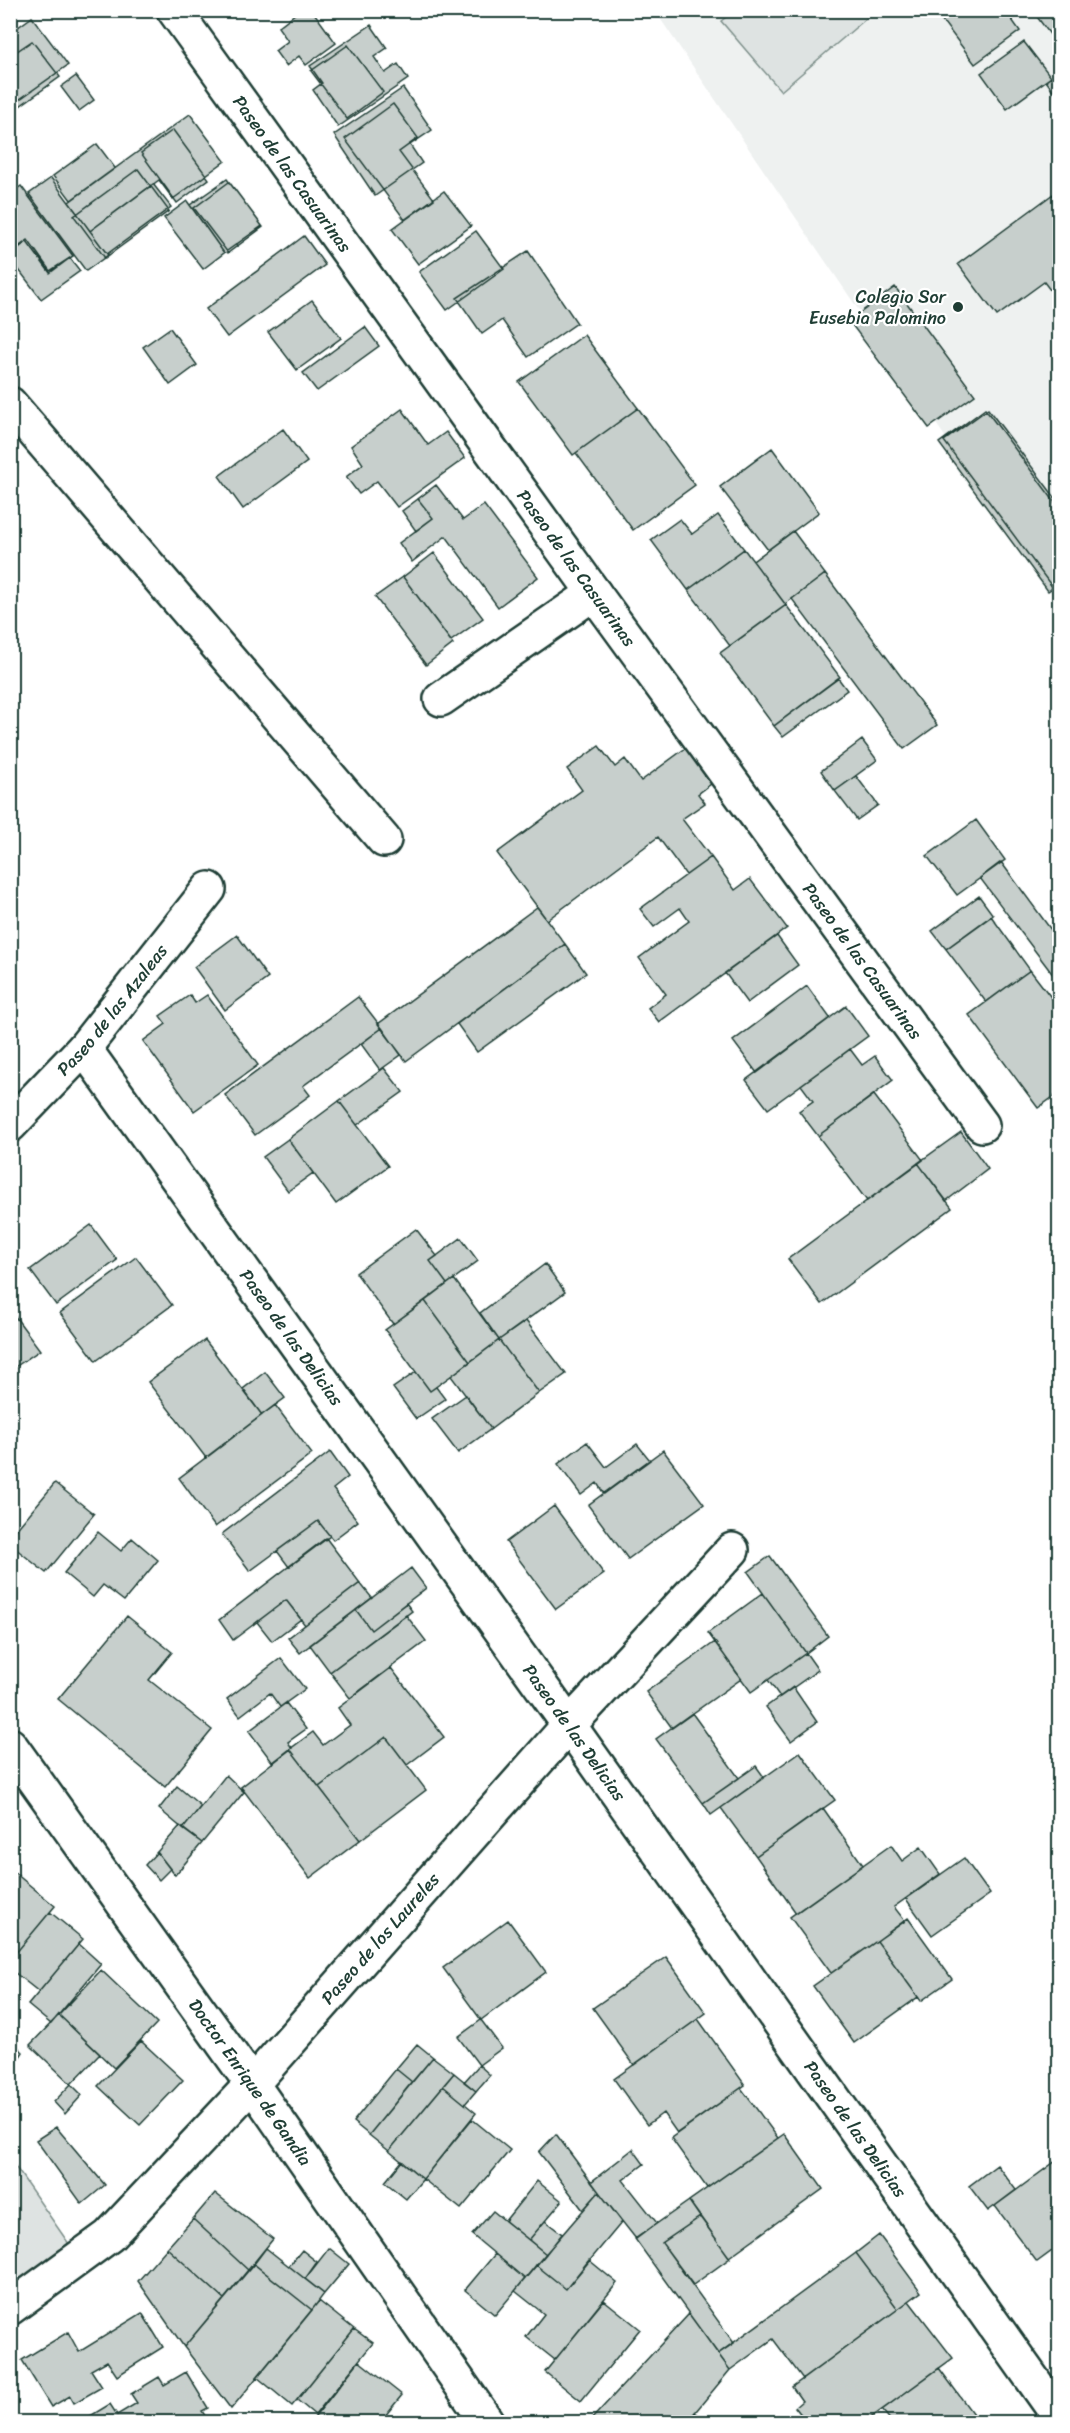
<svg xmlns="http://www.w3.org/2000/svg" width="1070" height="2433" font-family="Sriracha,sans-serif">
  <rect width="100%" height="100%" fill="#fff"/>
  <filter id="ink" filterUnits="userSpaceOnUse"><feTurbulence type="fractalNoise" baseFrequency=".0167" numOctaves="2"/><feDisplacementMap in="SourceGraphic" scale="12" xChannelSelector="R" yChannelSelector="G"/><feConvolveMatrix kernelMatrix="1 2 1 2 8 2 1 2 1" color-interpolation-filters="sRGB"/></filter>
  <g filter="url(#ink)">
    <path fill="#eef1f0" d="M655,11H1059V604Z"/>
    <path fill="#dee3e2" stroke="#7e908b" stroke-width="1.5" d="M734,11V10L875,11L781,91L721,21Z
      M10,2159L76,2254L10,2318Z"/>
    <path fill="#c7cfcc" stroke="#1f3d34" stroke-width="1.5" d="M300,10H312L336,43L306,65L299,56L286,66L275,51L288,41L278,27Z
      M953,10H1005L1020,31L975,64L941,19Z
      M1032,10H1060V48Z
      M32,17L68,65L10,106V33Z
      M371,25L387,48L374,57L385,73L398,64L408,79L338,127L313,90L322,83L310,66Z
      M32,41L60,77L10,113V56Z
      M1024,42L1051,77L1007,109L981,73Z
      M348,45L383,92L347,119L311,71Z
      M1060,71V100L1046,81Z
      M76,76L94,100L79,111L61,87Z
      M403,88L432,130L410,145L422,163L375,196L334,135Z
      M393,104L418,138L399,152L434,199L405,220L345,139Z
      M190,114L225,161L173,199L159,180L90,231L69,202Z
      M173,130L209,179L177,203L141,153Z
      M97,144L115,168L71,200L53,176Z
      M138,169L169,211L105,258L74,216Z
      M51,178L108,255L86,271L29,194Z
      M227,179L262,226L224,253L190,205Z
      M229,182L263,227L228,253L194,208Z
      M153,184L171,207L107,254L90,231Z
      M21,186L73,256L50,271L28,240L10,253V194Z
      M444,191L471,226L418,264L392,229Z
      M1053,194L1060,204V303L1044,282L997,316L958,264Z
      M187,201L224,253L203,269L164,218Z
      M476,231L504,269L447,310L419,272Z
      M304,236L325,265L227,337L206,309Z
      M27,242L50,273L70,258L80,271L41,299L10,258V254Z
      M528,251L577,323L528,357L502,320L482,334L457,298Z
      M895,287L975,395L929,428L849,321Z
      M312,300L341,338L297,370L268,332Z
      M365,327L379,346L317,391L303,373Z
      M170,328L197,365L170,385L143,347Z
      M584,335L638,408L573,455L519,382Z
      M638,408L695,485L633,530L576,453Z
      M402,409L428,445L446,432L465,458L397,507L377,481L359,494L346,477L363,464L351,446Z
      M985,409L1060,509V583L1048,591L939,443Z
      M988,409L1060,504V583L1053,588L944,441Z
      M283,429L307,462L243,509L219,476Z
      M772,448L819,512L768,550L720,487Z
      M436,485L463,520L484,505L538,577L498,607L446,536L412,562L399,543L433,518L418,499Z
      M418,499L433,518L416,531L402,511Z
      M718,515L744,549L688,590L651,540L680,519L692,534Z
      M793,531L825,574L785,604L753,561Z
      M744,549L786,605L730,646L688,590Z
      M434,553L483,618L451,641L403,577Z
      M825,574L937,725L904,749L792,599Z
      M403,577L453,644L426,665L375,597Z
      M786,605L840,677L774,726L720,653Z
      M838,678L847,690L783,737L774,726Z
      M862,740L877,760L835,791L821,771Z
      M694,742L720,777L698,794L705,803L682,819L711,857L686,875L658,837L547,920L497,853L582,790L567,769L599,746L615,767L625,759L641,781Z
      M856,776L878,805L857,820L835,791Z
      M976,820L1005,860L957,895L927,856Z
      M711,857L735,890L750,879L787,928L659,1022L648,1008L666,994L639,958L689,921L680,908L654,927L640,909Z
      M1001,862L1060,942V984L980,878Z
      M979,896L993,915L946,949L932,931Z
      M537,907L565,944L406,1061L378,1024Z
      M991,916L1030,970L986,1002L946,949Z
      M237,935L268,978L225,1010L194,967Z
      M777,936L798,965L747,1003L725,973Z
      M565,944L586,973L477,1052L457,1024Z
      M1030,970L1060,1009V1092L1038,1108L969,1015Z
      M807,986L830,1018L757,1073L733,1041Z
      M190,995L195,1003L207,995L258,1065L194,1111L143,1041L166,1024L160,1016Z
      M358,997L382,1028L303,1086L310,1095L255,1135L225,1095Z
      M846,1006L868,1036L768,1109L746,1080Z
      M382,1028L401,1055L380,1070L361,1044Z
      M850,1049L862,1065L875,1056L893,1080L818,1136L799,1111L813,1101L801,1085Z
      M384,1068L403,1092L357,1125L339,1101Z
      M874,1095L923,1160L867,1201L818,1136Z
      M339,1101L388,1166L336,1204L288,1139Z
      M961,1132L988,1169L946,1201L918,1163Z
      M288,1139L313,1173L288,1191L263,1157Z
      M918,1163L952,1208L822,1304L788,1259Z
      M91,1225L117,1260L56,1305L30,1270Z
      M416,1229L437,1256L430,1261L447,1284L393,1324L356,1273Z
      M461,1238L478,1261L447,1284L430,1261Z
      M136,1257L172,1305L96,1361L60,1313Z
      M545,1264L565,1292L499,1340L480,1313Z
      M454,1279L499,1340L470,1362L425,1301Z
      M425,1301L470,1362L430,1391L385,1330Z
      M11,1311L40,1350L15,1367L10,1361Z
      M526,1321L566,1374L539,1393L499,1340Z
      M205,1340L262,1415L206,1458L148,1382Z
      M499,1340L539,1393L491,1429L451,1376Z
      M265,1372L285,1398L262,1415L243,1389Z
      M416,1372L430,1391L436,1387L445,1399L416,1419L393,1388Z
      M466,1395L491,1429L458,1453L432,1419Z
      M275,1405L312,1454L215,1527L179,1478Z
      M587,1442L606,1467L637,1444L650,1460L604,1494L597,1483L581,1495L558,1464Z
      M663,1450L704,1504L628,1559L588,1505Z
      M330,1452L348,1477L333,1489L358,1521L333,1540L318,1521L250,1571L222,1534Z
      M55,1483L94,1514L46,1573L10,1544V1537Z
      M554,1506L604,1574L556,1609L506,1542Z
      M318,1521L330,1536L289,1567L277,1551Z
      M98,1532L121,1551L132,1538L158,1560L124,1601L103,1585L93,1597L64,1573Z
      M326,1538L360,1583L305,1625L286,1600L233,1640L219,1620Z
      M770,1556L828,1636L806,1653L748,1572Z
      M411,1568L426,1588L371,1630L356,1610Z
      M360,1583L372,1598L300,1653L288,1638Z
      M763,1593L806,1653L751,1692L708,1633Z
      M286,1600L301,1619L272,1641L257,1622Z
      M406,1603L412,1611L330,1672L310,1645L356,1610L371,1630Z
      M406,1615L426,1641L350,1698L330,1672Z
      M127,1616L172,1652L149,1680L212,1730L165,1787L58,1699Z
      M715,1642L741,1679L672,1728L646,1692Z
      M806,1653L818,1670L780,1697L768,1680Z
      M281,1658L305,1689L280,1707L270,1693L240,1716L227,1699Z
      M391,1668L444,1737L407,1765L386,1737L319,1787L290,1749L313,1732L323,1745L350,1725L338,1708Z
      M793,1687L817,1722L791,1741L766,1707Z
      M286,1703L306,1729L288,1742L292,1748L273,1763L249,1731Z
      M692,1713L739,1778L703,1803L656,1739Z
      M386,1737L426,1790L360,1840L319,1787Z
      M290,1749L360,1840L310,1878L241,1787Z
      M800,1752L835,1800L756,1856L721,1808Z
      M756,1766L764,1777L711,1815L703,1803Z
      M226,1775L244,1792L202,1843L183,1829Z
      M177,1786L201,1806L183,1829L159,1809Z
      M823,1808L863,1865L796,1913L756,1856Z
      M180,1826L202,1843L175,1875L157,1852Z
      M891,1845L902,1861L921,1847L940,1874L894,1907L905,1921L831,1973L790,1917Z
      M157,1852L170,1869L159,1880L145,1865Z
      M964,1858L990,1894L932,1935L906,1899Z
      M10,1869L55,1906L10,1960Z
      M50,1912L83,1939L39,1992L10,1969V1960Z
      M908,1918L952,1979L921,2001L877,1941Z
      M508,1920L546,1972L481,2020L443,1968Z
      M877,1941L918,1997L854,2043L813,1986Z
      M79,1944L101,1964L51,2024L28,2005Z
      M666,1957L706,2013L634,2065L593,2008Z
      M101,1970L157,2023L114,2068L59,2015Z
      M59,2015L100,2054L71,2084L30,2045Z
      M698,2019L745,2085L677,2133L663,2113L647,2125L614,2079Z
      M481,2020L502,2048L479,2065L458,2037Z
      M10,2039L23,2052L13,2067L10,2065Z
      M141,2041L183,2080L140,2125L98,2086Z
      M417,2044L433,2057L412,2082L396,2069Z
      M433,2057L454,2073L389,2151L369,2135Z
      M479,2065L490,2075L476,2091L464,2082Z
      M396,2069L412,2082L369,2135L353,2122Z
      M454,2073L476,2091L465,2104L443,2086Z
      M71,2084L82,2095L65,2114L54,2102Z
      M443,2086L476,2113L423,2179L389,2151Z
      M741,2088L778,2138L707,2188L671,2138Z
      M472,2119L510,2150L461,2209L423,2179Z
      M56,2127L105,2185L82,2204L36,2140Z
      M556,2134L599,2192L583,2210L539,2152Z
      M784,2134L823,2189L729,2257L689,2201Z
      M633,2149L644,2164L623,2180L657,2223L636,2239L591,2182Z
      M1060,2158V2245L1037,2262L995,2206Z
      M402,2161L423,2179L406,2199L385,2182Z
      M997,2165L1016,2190L988,2211L969,2186Z
      M537,2181L562,2201L529,2240L505,2221Z
      M599,2192L622,2222L566,2289L536,2265Z
      M215,2193L273,2239L248,2270L193,2219Z
      M689,2201L700,2217L662,2243L734,2343L718,2354L635,2239Z
      M493,2211L546,2254L525,2279L472,2235Z
      M700,2217L730,2258L693,2285L662,2243Z
      M193,2219L248,2270L224,2299L167,2248Z
      M545,2221L562,2234L546,2254L529,2240Z
      M879,2235L921,2292L898,2309L856,2253Z
      M167,2248L224,2299L184,2347L138,2281Z
      M266,2248L324,2294L312,2310L254,2264Z
      M329,2248L349,2264L324,2294L305,2279Z
      M302,2250L317,2262L305,2279L289,2266Z
      M856,2253L898,2309L803,2379L773,2339L730,2370L718,2354Z
      M495,2254L525,2279L495,2315L465,2290Z
      M589,2260L617,2283L555,2360L526,2337L544,2314L515,2291L536,2265L566,2289Z
      M254,2264L312,2310L231,2409L184,2347Z
      M604,2300L640,2329L581,2401L545,2372Z
      M319,2301L354,2329L292,2406L257,2377Z
      M909,2301L953,2358L865,2422H807L795,2407L802,2401L792,2387Z
      M142,2313L163,2347L117,2376L107,2361L91,2370L102,2387L74,2403L70,2396L51,2407L22,2360L68,2332L79,2352Z
      M689,2314L730,2370L687,2422H589Z
      M354,2329L373,2343L315,2415L297,2400Z
      M359,2361L402,2395L380,2422H311Z
      M939,2368L976,2418L971,2422H892L882,2410Z
      M186,2372L208,2408L202,2411L207,2419L201,2422H90L87,2418L110,2404L117,2415L137,2403L131,2394L159,2377L164,2385Z
      M695,2412L708,2422H687Z"/>
    <g fill="none" stroke-linecap="round" stroke-linejoin="round">
      <defs>
        <g id="minor">
          <path id="s1" d="M174,10L594,593L982,1125"/>
          <path d="M10,404L384,840"/>
          <path d="M441,699L594,593"/>
          <path id="s2" d="M84,1048L569,1725L1060,2418"/>
          <path id="s3" d="M10,1125L84,1048L209,889"/>
          <path id="s4" d="M10,1745L252,2084L487,2422"/>
          <path id="s5" d="M10,2308L109,2236L252,2084L569,1725L732,1550"/>
        </g>
      </defs>
      <use href="#minor" stroke="#1f3d34" stroke-width="38"/>
      <use href="#minor" stroke="#fff" stroke-width="33"/>
    </g>
  </g>
  <circle fill="#1f3d34" stroke="#fff" stroke-width="2" cx="958" cy="307" r="6"/>
  <g text-anchor="middle" stroke-width="4.5" stroke-linejoin="round" paint-order="stroke">
    <g font-size="18" fill="#1f3d34" stroke="#fff">
      <text dy="6" stroke="none"><textPath href="#s1" startOffset="202">Paseo de las Casuarinas</textPath></text>
      <text dy="6" stroke="none"><textPath href="#s1" startOffset="688">Paseo de las Casuarinas</textPath></text>
      <text dy="6" stroke="none"><textPath href="#s1" startOffset="1174">Paseo de las Casuarinas</textPath></text>
      <text dy="6" stroke="none"><textPath href="#s3" startOffset="154">Paseo de las Azaleas</textPath></text>
      <text dy="6" stroke="none"><textPath href="#s2" startOffset="356">Paseo de las Delicias</textPath></text>
      <text dy="6" stroke="none"><textPath href="#s2" startOffset="842">Paseo de las Delicias</textPath></text>
      <text dy="6" stroke="none"><textPath href="#s5" startOffset="525">Paseo de los Laureles</textPath></text>
      <text dy="6" stroke="none"><textPath href="#s4" startOffset="414">Doctor Enrique de Gandia</textPath></text>
      <text dy="6" stroke="none"><textPath href="#s2" startOffset="1328">Paseo de las Delicias</textPath></text>
    </g>
    <g font-size="18" fill="#1f3d34" stroke="#fff" text-anchor="end">
      <text x="946" y="303">Colegio Sor<tspan x="946" dy="21">Eusebia Palomino</tspan></text>
    </g>
  </g>
  <rect width="1070" height="2433" fill="none" stroke="#fff" stroke-width="36"/>
  <rect x="18" y="18" width="1034" height="2397" fill="none" stroke="#1f3d34" stroke-width="2" filter="url(#ink)"/>
</svg>
